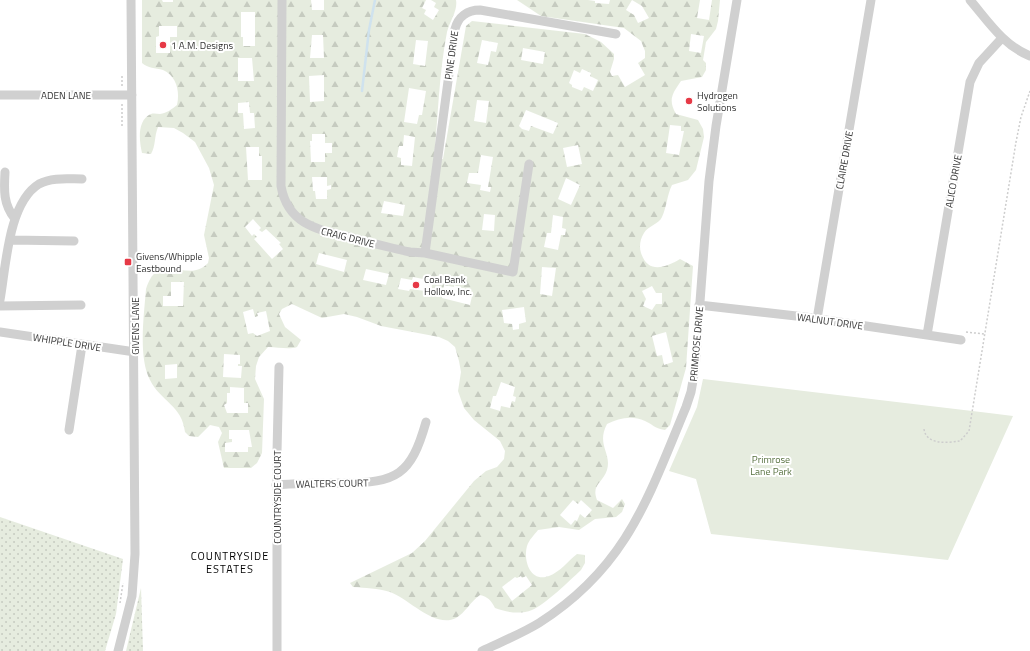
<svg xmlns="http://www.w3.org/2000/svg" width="1030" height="651" font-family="'Titillium Web',sans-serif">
  <defs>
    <pattern id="grass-dots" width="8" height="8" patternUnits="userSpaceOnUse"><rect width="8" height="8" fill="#e6ecdf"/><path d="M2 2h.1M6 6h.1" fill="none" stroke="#c6cbc0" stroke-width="1.8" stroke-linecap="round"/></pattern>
    <pattern id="forest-firs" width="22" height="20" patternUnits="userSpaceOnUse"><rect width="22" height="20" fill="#e6ecdf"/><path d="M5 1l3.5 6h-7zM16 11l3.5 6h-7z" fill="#c6cbc0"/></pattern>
  </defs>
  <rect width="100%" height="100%" fill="#fff"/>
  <path fill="url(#grass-dots)" d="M0,517L123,559L116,614L105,651H0Z
    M141,588L143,651H126Z"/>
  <path fill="url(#forest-firs)" fill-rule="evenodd" d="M142,0H162L163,2H173V0H311L312,10H324V0H426L422,8L426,10L424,14L433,20L439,10L434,7L436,3L431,0H456C458,10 450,21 447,32C439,73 438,117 434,159H443L466,26L472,21L585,34L601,42L614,54V59L610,72L612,76L618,75L625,87L645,75L638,63L645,58V51L641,41L624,28L541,16L517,0H588L595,1V3L609,4L610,0H700L697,18L709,20L712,0H720L718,21L716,29L706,42L703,60L706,63V70L702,77L681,81C672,94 668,100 676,114L698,120L703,129L704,137L696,170L688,180L672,185C667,195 667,206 662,217C659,224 648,226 644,233C640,239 639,247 641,253C648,274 665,268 680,259L693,266L686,368L670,425L665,430C653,428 654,425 645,421C632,415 619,418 607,424C596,445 612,453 607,470C603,483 591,484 597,500L613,508L622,499L625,504L622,512L616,517L595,519L579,530L559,527L538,530C534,535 529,540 527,546C523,560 530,583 549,576C560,572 568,561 577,554L585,555V563L581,570C569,581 546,604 532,610C520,615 506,612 495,608C491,600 488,597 480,595C471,601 465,613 456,618C435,629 408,598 390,592C378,588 365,588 353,587L350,583L412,553L425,541L474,481L486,471L497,467L504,459L505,451L500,441L474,420L464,408L458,391L461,372L459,361L455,347L448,341L439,337L381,326L357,317L344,314L322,318L292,304L282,309L279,314L285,327L301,340L297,347C288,350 279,347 268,347L259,357L256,366L255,379L264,399L262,453L257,463L251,468H224L218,442L222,433L219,427L210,425L198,437L189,436L185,432C182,405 161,402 150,380C138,357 144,315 146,289C160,246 187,286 208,263L209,258L204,235L214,185L209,168L195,142L183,133L174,128L158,127C154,137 156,145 151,154L142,153C139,140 137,120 151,114C154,113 157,114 160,114C167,113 172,109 177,105C180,92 177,76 163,70C155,68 148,68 142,63ZM632,0L642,6L649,18L638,23L634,15L626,10ZM241,12H255V46H243V37H241ZM159,26H177V37H170V53H156V37L159,36ZM691,34L704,36L701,53L689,51ZM312,35H323L324,58H310ZM416,40L428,41L425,66L413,64ZM482,40L498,43L496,52L491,51L488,65L477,63ZM523,48L545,52L543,64L521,60ZM238,58H252L254,81H238ZM582,69L591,73L590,76L598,80L593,91L584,87L582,91L572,87V85L569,83L574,70L580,73ZM324,75V101L310,102L309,76ZM409,88L426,91L422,115H419L417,124L404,122ZM477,100L489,101L486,123L474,121ZM249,102L250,113H254L255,128L244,129L243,113H238V103ZM526,110L558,123L553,134L531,126L529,131L522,129L519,126ZM670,125L681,126V131H684L679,155L666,153ZM312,134H325V143H332V153H325V162H311L310,141H312ZM404,135L415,137L412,166L401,165V158L397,157L399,146H403ZM578,145L582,164L567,167L563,148ZM246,147H259V156H262V180H248ZM481,155L493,157L488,187H491L490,192L480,190L481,185L467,183L469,173H478ZM312,177H327V186L331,185V189L327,190V199H316L315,191H313ZM566,178L580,185L571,205L558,199ZM384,201L405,205L403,216L381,213ZM484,214L495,215L494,231L482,230ZM553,215L563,217L562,228L566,229L565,235H561L558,250L544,247L547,233H551ZM253,219L261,228L259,230L262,232L266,229L281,243L279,244L283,249L272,259L254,239L257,237L254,234L252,236L245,227ZM319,253L347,260L344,272L316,264ZM542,267L556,268L552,296L540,294ZM366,269L389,274L386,285L363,280ZM413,277L433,281L429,297L424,296L425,291L410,289L409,291L398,289L401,278L412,280ZM171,282H184L183,306H163V296H171ZM444,285L454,287V285L473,292L470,305L442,298ZM652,286L656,293H662V304H656L652,310L643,306L646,299L642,291ZM524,307L526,322L519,324V329L513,330L512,324L504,323L502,310ZM253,309L255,317L258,316L257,313L266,311L270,331L257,336L253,333L248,334L243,312ZM666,332L673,362L664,365L662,355L657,356L652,336ZM224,354L240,355V364H238V366H242L241,378L223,377ZM177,364V378L165,379V365ZM501,382L515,387L513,396L516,397L515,402L512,401L510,408L501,406L500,411L490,408L493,396H496ZM230,387L244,388V403H248V413H227L224,405L227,403V393H230ZM229,430H249L252,447H248V452H225V443L232,442V439H229ZM573,500L578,504L581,500L592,510L585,518L580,514L577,521L575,520L571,525L560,515ZM521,576L522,578L526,576L532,585L512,601L502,587L515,577L517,578Z"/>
  <path fill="#e6ecdf" d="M703,379L989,413L1013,416L948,560L711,534L696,479L669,471L697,407Z"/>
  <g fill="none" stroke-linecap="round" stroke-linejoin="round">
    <path stroke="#cfe2ee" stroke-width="2.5" d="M362,91L369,30L375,0"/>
    <path stroke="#cdcdcd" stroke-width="1.5" stroke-dasharray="2 2" stroke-linecap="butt" d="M122,86V74
      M122,104V128
      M966,332L984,334
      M924,429C926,445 947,443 960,441L969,431L1016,142L1021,117L1030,91
      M120,603L123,583"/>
    <path stroke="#d0d0d0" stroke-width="9" d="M282,0L281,186C288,226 320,230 353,238C372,243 391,248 410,252L425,253L513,272L529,164
      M970,0C988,21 1003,45 1030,56
      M0,95H132
      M5,172C4,190 3,204 15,219
      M11,240L74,241
      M425,253L455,29C458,17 467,10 480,10L616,34
      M0,300C6,267 8,203 39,184C52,177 68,179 82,179
      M699,305L805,317L961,340
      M0,306L81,305
      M817,319L871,0
      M0,332L135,352
      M927,335L970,82L979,63L1002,38
      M69,430L82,345
      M276,485C299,483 321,483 343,483C397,483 411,475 426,422
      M118,651L132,596L135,554L131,0
      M277,651V452L279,367
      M482,651C501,642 521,634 539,623C627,567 648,498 686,407L691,392L695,369L709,181L716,126L737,0"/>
  </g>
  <g fill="#e63946" stroke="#fff" stroke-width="1.5">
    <circle cx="163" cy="45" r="4"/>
    <circle cx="689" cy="101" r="4"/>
    <rect x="124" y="258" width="8" height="8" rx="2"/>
    <circle cx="416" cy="285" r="4"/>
  </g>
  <g text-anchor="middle" stroke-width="4" stroke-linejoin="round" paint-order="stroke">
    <g font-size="10" fill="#333" stroke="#fff" text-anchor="start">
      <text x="171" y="49">1 A.M. Designs</text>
      <text x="697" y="99">Hydrogen<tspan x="697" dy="12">Solutions</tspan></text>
      <text x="136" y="260">Givens/Whipple<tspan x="136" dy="12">Eastbound</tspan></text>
      <text x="424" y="283">Coal Bank<tspan x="424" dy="12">Hollow, Inc.</tspan></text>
    </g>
    <g font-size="10" fill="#333" stroke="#fff">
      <text transform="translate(451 55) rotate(-82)" y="4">PINE DRIVE</text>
      <text x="66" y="99">ADEN LANE</text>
      <text transform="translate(844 160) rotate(-80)" y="4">CLAIRE DRIVE</text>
      <text transform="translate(953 181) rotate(-80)" y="4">ALICO DRIVE</text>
      <text transform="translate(348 237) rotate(14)" y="4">CRAIG DRIVE</text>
      <text transform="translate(830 321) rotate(8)" y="4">WALNUT DRIVE</text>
      <text transform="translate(135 326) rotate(-90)" y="4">GIVENS LANE</text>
      <text transform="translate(67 342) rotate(9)" y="4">WHIPPLE DRIVE</text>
      <text transform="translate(696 344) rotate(-85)" y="4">PRIMROSE DRIVE</text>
      <text transform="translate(332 483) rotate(-1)" y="4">WALTERS COURT</text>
      <text transform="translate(277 497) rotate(-90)" y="4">COUNTRYSIDE COURT</text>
    </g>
    <g font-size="10" fill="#56703f" stroke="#fff">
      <text x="771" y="463">Primrose<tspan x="771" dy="12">Lane Park</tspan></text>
    </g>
    <g font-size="11" letter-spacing="1" fill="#000" stroke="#fff">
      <text x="230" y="560">COUNTRYSIDE<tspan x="230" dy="13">ESTATES</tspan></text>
    </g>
  </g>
</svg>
